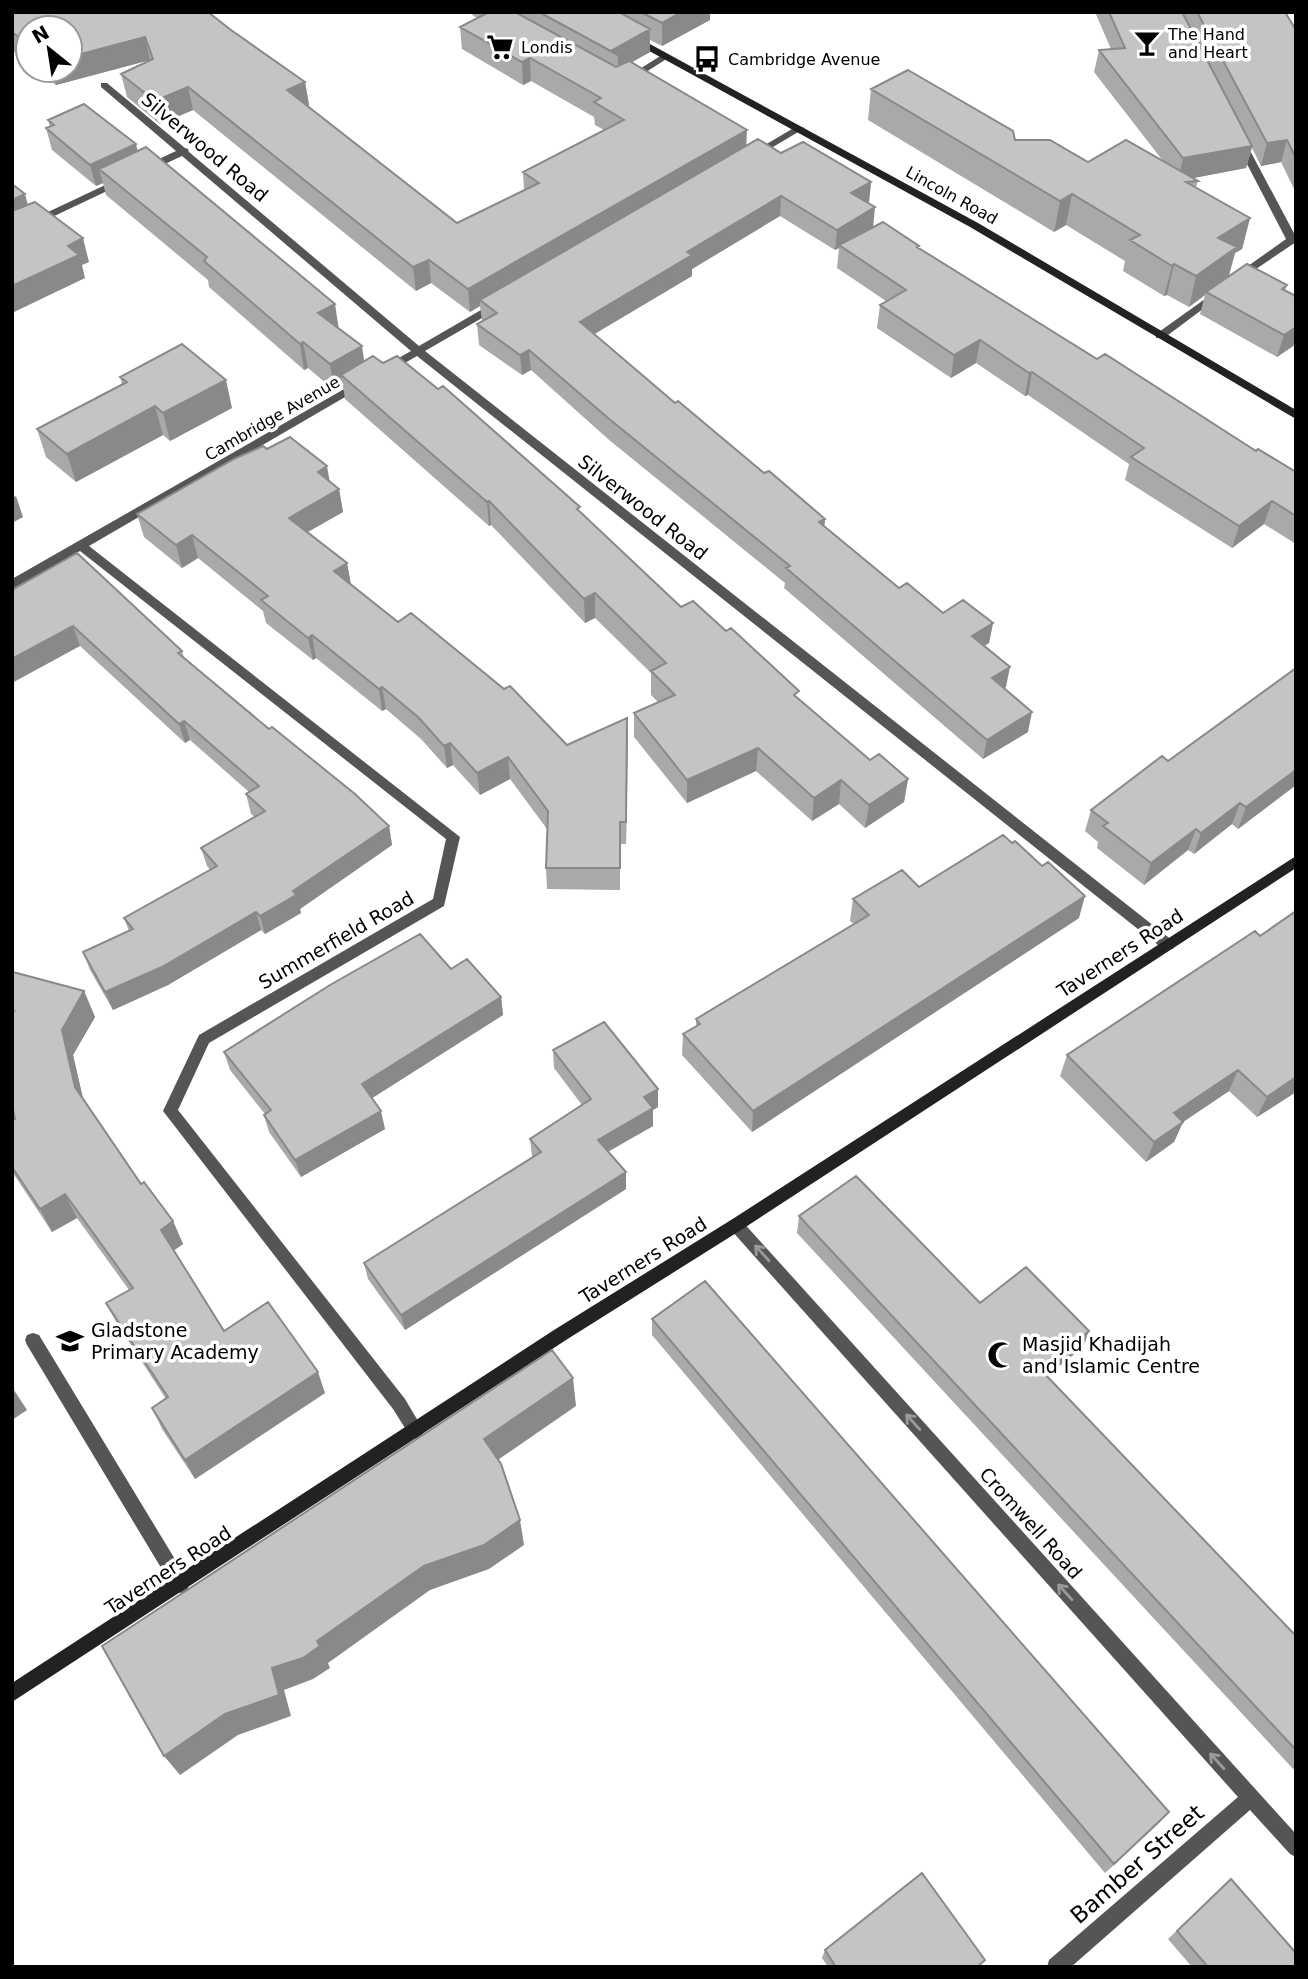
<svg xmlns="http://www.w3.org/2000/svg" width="1308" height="1979" font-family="'DejaVu Sans',sans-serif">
  <rect width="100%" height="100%" fill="#fff"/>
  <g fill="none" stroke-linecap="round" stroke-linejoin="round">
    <path fill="#555" fill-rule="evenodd" d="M665,53L670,56L668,58L632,81L624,79Z
      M33,1333L39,1335L187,1579L189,1585L187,1591L181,1593L175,1591L27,1345L25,1340L27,1335Z"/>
    <path fill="#555" fill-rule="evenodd" d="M101,83H107L185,148L188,149L189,152L419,346L493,303H501V307L425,351L1173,941L1175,945L1173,949H1163L417,356L391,371H383V367L411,351L182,156L152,170H144V166L176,151L101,87Z
      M797,126L805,128L756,157L748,155Z
      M1241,140L1246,143L1296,237V242L1238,281L1234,280V276L1286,239L1236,143Z
      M120,178L125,181L124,183L12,236V229Z
      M1219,289L1223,290V294L1164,338H1156V334Z
      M360,380L364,382V386L89,546L460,837L444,906L209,1043L178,1110L405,1399L424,1431L422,1436L416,1439L410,1436L393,1409L163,1111L199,1035L433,899L446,839L80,551L12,589V579Z
      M736,1218L741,1220L1296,1834V1857L1290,1854L1250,1810L1071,1967H1047L1049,1960L1238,1797L731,1230L728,1225L731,1220Z"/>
    <path fill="#222" fill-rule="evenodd" d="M631,37H637L978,223L1296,410V419L970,227L631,41Z
      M1296,856V868L741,1230L566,1340L12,1702V1683L554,1330L731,1220Z"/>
  </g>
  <path fill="#a9a9a9" d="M12,12L231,30L305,82L309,105L308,106L457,223L524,190L523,172L604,130L595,125L594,117L531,81L523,85L462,49L460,27L477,18L468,12H710V20L662,46L650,40V52L632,62L746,147L781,153L871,182L869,202L868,203L873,227L919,248L1097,359L1256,451L1296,472V544L1264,524L1232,548L1125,480L1129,464L1028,395L1025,396L976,363L951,378L877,328L880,305L886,301L837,268L839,248L835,250L780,216L692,269V276L594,334L675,403L764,473L825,519L824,527L899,588L943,613L993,623L989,643L984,646L1006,687L1004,688L1028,732L983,759L784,588L785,583L608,439L531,370L522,375L479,345L477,324L482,321L480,306L470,312L431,283L416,291L193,110L160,124L127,97L121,74L150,60L56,85L37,70H70L28,28V63L12,50Z
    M1095,12H1285L1296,30V191H1295L1281,162L1261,166L1252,148L1246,168L1193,178L1198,181L1196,187L1250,218L1242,249L1235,253L1229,276L1287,285L1285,291L1296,296V344L1277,357L1200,314L1205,295L1189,307L1167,295L1164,296L1123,271L1125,261L1066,225L1054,232L868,120L871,89L1015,140L1088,162L1163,161L1094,72L1099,50L1111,49Z
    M48,120L138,151L339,329L364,361L580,512L681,607L799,699L870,760L908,779L904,802L865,828L839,804L812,821L756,771L687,803L634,737V713L658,702L651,695V673L595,618L585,623L491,525L489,526L345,399L343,386L334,390L308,368L304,370L209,287L208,280L106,195L103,183L96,186L52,150L46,128L50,127Z
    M120,377L232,408L170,441L163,435L76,482L46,457L37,429L122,384Z
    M267,449L330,481L339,489L343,512L308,532L347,563L351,585L398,622L567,745L627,718L626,844H620V890L547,889L546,868L547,829L510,779L480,795L453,765L447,768L421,739L386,709L382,711L316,658L313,660L266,623L263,611L198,558L182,568L144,537L137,514Z
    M12,590L182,651L184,658L269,729L389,826L392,845L300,909L301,913L265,934L261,930L168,985L113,1010L90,970L83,952L129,931L124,918L210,870L207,866L201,848L255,817L251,814L246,794L249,792L190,740L185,743L80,646Z
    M1296,668V785L1238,829L1232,824L1194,854L1188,850L1144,885L1097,848L1098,842L1085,831L1091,810L1168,761Z
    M919,887L1079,918L752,1132L682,1055L683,1034L696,1026V1019L854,924L850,921L853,899Z
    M1255,931L1296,1092L1257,1117L1229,1091L1183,1122L1174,1142L1146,1162L1060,1076L1067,1055Z
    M451,969L501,997L503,1015L372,1098L385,1129L301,1177L269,1132L264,1115L265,1114L230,1070L224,1052Z
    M12,974L84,991L95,1017L73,1055L83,1099L141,1184L173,1221L183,1244L173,1251L224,1331L325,1393L195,1479L162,1429L152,1408L166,1399L118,1325L106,1303L129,1290L77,1218L52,1232L13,1173L12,1174V1120L15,1119L12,1105Z
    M553,1050L658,1107L653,1110V1126L608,1152L626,1189L405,1330L368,1279L364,1263L533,1158L532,1156L530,1139L582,1105L554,1068Z
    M799,1216L980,1303L1089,1331L1083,1347L1047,1376L1296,1636V1772L797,1233Z
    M652,1319L1160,1822L1105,1873L652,1335Z
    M1231,1879L1296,1967H1192L1168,1939Z
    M825,1950L979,1967H828L822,1958Z"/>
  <path fill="#898989" d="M682,12H710V20L662,46V23Z
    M650,29V52L618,70V55L611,51Z
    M145,37L150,60L56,85L52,70H70V57Z
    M530,58L531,81L523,85L522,62Z
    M305,82L309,105L291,113L287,90Z
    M188,87L193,110L160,124L155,101Z
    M747,130L746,153L480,300V306L470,312L468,289Z
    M1287,140L1281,162L1261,166L1267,143Z
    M136,144L141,165L99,169L103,183L96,186L90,165Z
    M1252,146L1246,168L1178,181L1183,158Z
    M871,182L869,202L849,213L851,193Z
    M25,194L31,217L12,226V200Z
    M1072,194L1066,225L1054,232L1060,201Z
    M781,196L780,216L692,269V276L581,342L580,322L687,252Z
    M875,207L873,228L839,245V248L835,250L837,230Z
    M1250,218L1242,249L1235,253L1228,278L1206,292L1205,295L1189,307L1196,276L1218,238Z
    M83,238L89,262L82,265L85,278L12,313V286L68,246Z
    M429,260L431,283L416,291L413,267Z
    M1174,264L1167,295L1164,296L1172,266Z
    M335,304L339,330L318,313Z
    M1296,327V344L1277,357L1284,335Z
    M980,340L976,363L951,378L954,355Z
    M303,342L308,368L304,370L300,344Z
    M362,346L366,373L341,375L343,386L334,390L330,364Z
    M529,350L531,370L522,375L520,355Z
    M1032,372L1028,395L1025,396L1029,373Z
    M226,380L232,408L170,441L163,413Z
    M155,406L163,435L76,482L67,454Z
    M327,466L331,489L318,472Z
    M339,489L343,512L293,540L289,518Z
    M16,496L23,517L12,523V498Z
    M489,501L491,525L489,526L487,502Z
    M1272,501L1264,524L1232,548L1239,526Z
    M825,519L823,539L819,522Z
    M192,535L198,558L182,568L176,545Z
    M347,563L351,585L334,571Z
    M595,593V618L585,623L584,599Z
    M993,623L989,643L968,656L972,636Z
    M73,626L80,646L12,683V659Z
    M312,635L316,658L313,660L308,638Z
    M1010,667L1006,687L988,698L992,678Z
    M382,687L386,709L382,711L379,689Z
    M1032,712L1028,732L983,759L987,740Z
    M627,718L628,740L626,844V822Z
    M184,721L190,740L185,743L179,724Z
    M450,743L453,765L447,768L444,746Z
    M758,748L756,771L687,803V780Z
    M508,757L510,779L480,795L477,773Z
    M1296,770V785L1238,829L1246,807Z
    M908,779L904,802L865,828L869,805Z
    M841,780L839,804L812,821L814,798Z
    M1240,803L1232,824L1194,854L1201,833Z
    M389,826L392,845L300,909L301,913L265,934L260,916L293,891Z
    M1196,829L1188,850L1144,885L1151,863Z
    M1085,896L1079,918L752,1132L753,1111Z
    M256,912L261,930L168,985L113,1010L105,992Z
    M84,991L95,1017L73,1055L86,1111L75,1087L62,1030Z
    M501,997L503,1015L366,1102L362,1084Z
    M1238,1070L1229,1091L1183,1122L1174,1142L1146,1162L1154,1142L1174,1113Z
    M1296,1077V1092L1257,1117L1267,1097Z
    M658,1089V1107L653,1110V1126L598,1157V1140L644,1097Z
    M381,1111L385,1129L301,1177L295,1160Z
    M626,1172V1189L405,1330L401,1315Z
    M65,1194L77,1218L52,1232L40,1209Z
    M173,1221L183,1244L170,1253L161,1230Z
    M1089,1331L1083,1347L1035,1385L1041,1370Z
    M318,1372L325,1393L195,1479L185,1460Z
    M573,1378L576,1406L489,1466L484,1439Z
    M12,1387L27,1410L12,1420Z
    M520,1520L524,1545L489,1569L430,1590L328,1663L330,1668L313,1679L284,1690L291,1716L238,1735L180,1775L164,1756L272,1668L317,1641L424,1566Z
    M1169,1812L1160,1822L1105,1873L1114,1864Z"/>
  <path fill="#c4c4c4" stroke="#898989" stroke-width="2" d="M12,12H208L231,30L305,82L287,90L457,223L539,183L523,172L624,120L594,102L601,98L530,58L522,62L460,27L489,12H515L616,67L629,61L747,130L468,289L429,260L413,267L188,87L155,101L121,74L153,59L145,37L70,57V28H28V45L12,32Z
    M539,12H619L650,29L611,51L618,55Z
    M641,12H682L662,23Z
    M1109,12H1182L1252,146L1183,158L1099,50L1125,48Z
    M1197,12H1285L1296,30V158L1287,140L1267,143Z
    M908,70L1013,131L1015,140H1050L1088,162L1126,140L1198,181L1186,182L1250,218L1218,238L1237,247L1196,276L1174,264L1172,266L1130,240L1140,235L1072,194L1060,201L871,89Z
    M84,104L136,144L90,165L46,128L54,125L48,120Z
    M758,139L781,153L803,142L871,182L851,193L875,207L837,230L781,196L687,252L692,255L580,322L675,403L678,401L764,473L769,471L825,519L819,522L899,588L907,583L943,613L963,600L993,623L972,636L1010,667L992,678L1032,712L987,740L786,568L790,566L608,418L529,350L520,355L477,324L497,313L480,300Z
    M146,147L335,304L318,313L362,346L330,364L303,342L300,344L204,261L207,257L99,169Z
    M12,184L25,194L12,200Z
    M35,202L83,238L68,246L79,255L12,286V211Z
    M883,222L919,246L917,247L1097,359L1105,354L1256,451L1258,449L1296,472V516L1272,501L1239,526L1131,457L1144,448L1032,372L1029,373L980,340L954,355L880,305L906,290L839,245Z
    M1247,264L1287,285L1282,289L1296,296V327L1284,335L1206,292Z
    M182,344L226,380L163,413L155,406L67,454L37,429L127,382L120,377Z
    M373,356L383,363L397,356L438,389L443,386L580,507L577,509L681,607L693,601L726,631L731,628L799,691L794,695L870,760L879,754L908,779L869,805L841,780L814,798L758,748L687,780L634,713L675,695L651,671L666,663L595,593L584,599L489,501L487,502L341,375Z
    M290,437L327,466L318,472L339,489L289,518L347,563L334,571L398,622L411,613L504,689L510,686L567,745L627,718L626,822H620V868H546L548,811L508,757L477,773L450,743L444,746L418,717L382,687L379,689L312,635L308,638L261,600L268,596L192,535L176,545L137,514L234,459L263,446L267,449Z
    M77,553L182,651L178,653L269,729L272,727L355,794L389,826L293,891L296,895L260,916L256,912L162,967L105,992L83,952L133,929L124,918L217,866L201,848L265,811L246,794L259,786L184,721L179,724L73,626L12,659V590Z
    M1296,668V770L1246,807L1240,803L1201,833L1196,829L1151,863L1103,826L1108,823L1091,810L1162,756L1168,761Z
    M1003,835L1012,843L1015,841L1042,866L1048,862L1085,896L753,1111L683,1034L700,1024L696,1019L869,915L853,899L902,870L919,887Z
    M1296,911V1077L1267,1097L1238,1070L1174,1113L1183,1122L1154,1142L1067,1055L1255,931L1260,936Z
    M420,934L451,969L467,959L501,997L362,1084L381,1111L295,1160L264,1115L271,1110L224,1052L330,985Z
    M13,972L84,991L62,1030L75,1087L141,1184L144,1182L173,1221L161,1230L224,1331L268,1302L318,1372L185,1460L152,1408L168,1397L106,1303L133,1288L65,1194L40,1209L12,1167V1120L15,1119L12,1105V1014L14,1011H12V974Z
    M604,1022L658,1089L644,1097L653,1108L598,1140L626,1172L401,1315L364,1263L541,1152L530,1139L591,1099L553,1050Z
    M856,1176L980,1303L1026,1267L1089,1331L1041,1370L1296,1636V1750L799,1216Z
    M705,1281L1169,1812L1114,1864L652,1319Z
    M552,1350L573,1378L484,1439L501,1464L520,1520L484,1545L424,1566L317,1641L320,1646L303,1658L272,1668L279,1695L225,1714L164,1756L102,1646Z
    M922,1873L985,1960L977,1967H836L825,1950Z
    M1231,1879L1296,1953V1967H1208L1177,1931Z"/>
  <defs><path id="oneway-shaft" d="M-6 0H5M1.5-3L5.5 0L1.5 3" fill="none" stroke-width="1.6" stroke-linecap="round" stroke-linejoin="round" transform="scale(1.75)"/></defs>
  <g stroke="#999">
    <use href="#oneway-shaft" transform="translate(762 1253) rotate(-132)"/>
    <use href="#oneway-shaft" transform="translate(913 1422) rotate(-132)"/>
    <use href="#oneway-shaft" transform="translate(1065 1592) rotate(-132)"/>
    <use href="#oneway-shaft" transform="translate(1217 1761) rotate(-132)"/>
  </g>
  <defs>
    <symbol id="bar-bare" viewBox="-9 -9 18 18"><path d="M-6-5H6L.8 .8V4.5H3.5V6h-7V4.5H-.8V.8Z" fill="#000" stroke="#fff" stroke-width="2.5" paint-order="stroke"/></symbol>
    <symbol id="supermarket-bare" viewBox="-9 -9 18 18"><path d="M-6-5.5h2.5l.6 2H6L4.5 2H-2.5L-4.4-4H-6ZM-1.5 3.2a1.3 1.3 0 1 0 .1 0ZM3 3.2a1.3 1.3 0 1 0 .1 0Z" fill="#000" stroke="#fff" stroke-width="2.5" paint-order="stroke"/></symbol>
    <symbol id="bus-bare" viewBox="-9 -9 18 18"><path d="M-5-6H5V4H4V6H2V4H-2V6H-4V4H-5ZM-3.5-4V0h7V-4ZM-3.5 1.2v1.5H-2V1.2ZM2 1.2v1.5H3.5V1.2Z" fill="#000" stroke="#fff" stroke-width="2.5" paint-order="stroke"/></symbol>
    <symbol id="school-bare" viewBox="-9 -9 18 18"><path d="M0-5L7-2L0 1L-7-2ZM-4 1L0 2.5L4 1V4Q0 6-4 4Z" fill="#000" stroke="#fff" stroke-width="2.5" paint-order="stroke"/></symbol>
    <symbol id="mosque-bare" viewBox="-9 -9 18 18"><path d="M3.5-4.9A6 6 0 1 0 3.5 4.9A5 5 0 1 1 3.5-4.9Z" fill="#000" stroke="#fff" stroke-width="2.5" paint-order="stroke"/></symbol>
  </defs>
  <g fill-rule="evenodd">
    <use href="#bar-bare" x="1128" y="24" width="38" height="38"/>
    <use href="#supermarket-bare" x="481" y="28" width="38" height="38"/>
    <use href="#bus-bare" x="688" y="40" width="38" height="38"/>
    <use href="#school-bare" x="51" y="1322" width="38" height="38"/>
    <use href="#mosque-bare" x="982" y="1336" width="38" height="38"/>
  </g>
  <g text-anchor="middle" stroke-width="7" stroke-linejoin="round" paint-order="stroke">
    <g font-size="16" fill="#000" stroke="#fff" text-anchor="start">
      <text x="1168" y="40">The Hand<tspan x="1168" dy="18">and Heart</tspan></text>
      <text x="521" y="53">Londis</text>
      <text x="728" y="65">Cambridge Avenue</text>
    </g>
    <g font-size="16" fill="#000" stroke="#fff">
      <text transform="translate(952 195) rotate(29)" y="6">Lincoln Road</text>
      <text transform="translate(272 418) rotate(-30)" y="6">Cambridge Avenue</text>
    </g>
    <g font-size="19" fill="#000" stroke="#fff">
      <text transform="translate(205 147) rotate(40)" y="7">Silverwood Road</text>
      <text transform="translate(643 507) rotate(38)" y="7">Silverwood Road</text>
      <text transform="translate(336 940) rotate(-30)" y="7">Summerfield Road</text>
      <text transform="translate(1120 953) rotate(-33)" y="7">Taverners Road</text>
      <text transform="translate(643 1260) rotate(-32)" y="7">Taverners Road</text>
      <text transform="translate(1031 1523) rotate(48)" y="7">Cromwell Road</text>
      <text transform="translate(168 1570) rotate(-33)" y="7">Taverners Road</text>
    </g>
    <g font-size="19" fill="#000" stroke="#fff" text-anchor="start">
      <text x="91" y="1337">Gladstone<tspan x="91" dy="22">Primary Academy</tspan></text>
      <text x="1022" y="1351">Masjid Khadijah<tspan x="1022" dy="22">and Islamic Centre</tspan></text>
    </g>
    <g font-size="23" fill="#000" stroke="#fff">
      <text transform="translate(1137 1864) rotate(-41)" y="8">Bamber Street</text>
    </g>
  </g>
  <rect width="1308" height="1979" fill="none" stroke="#000000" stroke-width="28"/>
  <g transform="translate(49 49) rotate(330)"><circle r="33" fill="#ffffff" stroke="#999999" stroke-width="2"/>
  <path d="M0-5L12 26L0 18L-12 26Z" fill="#000000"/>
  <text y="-10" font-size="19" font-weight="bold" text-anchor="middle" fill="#000000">N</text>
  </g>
</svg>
